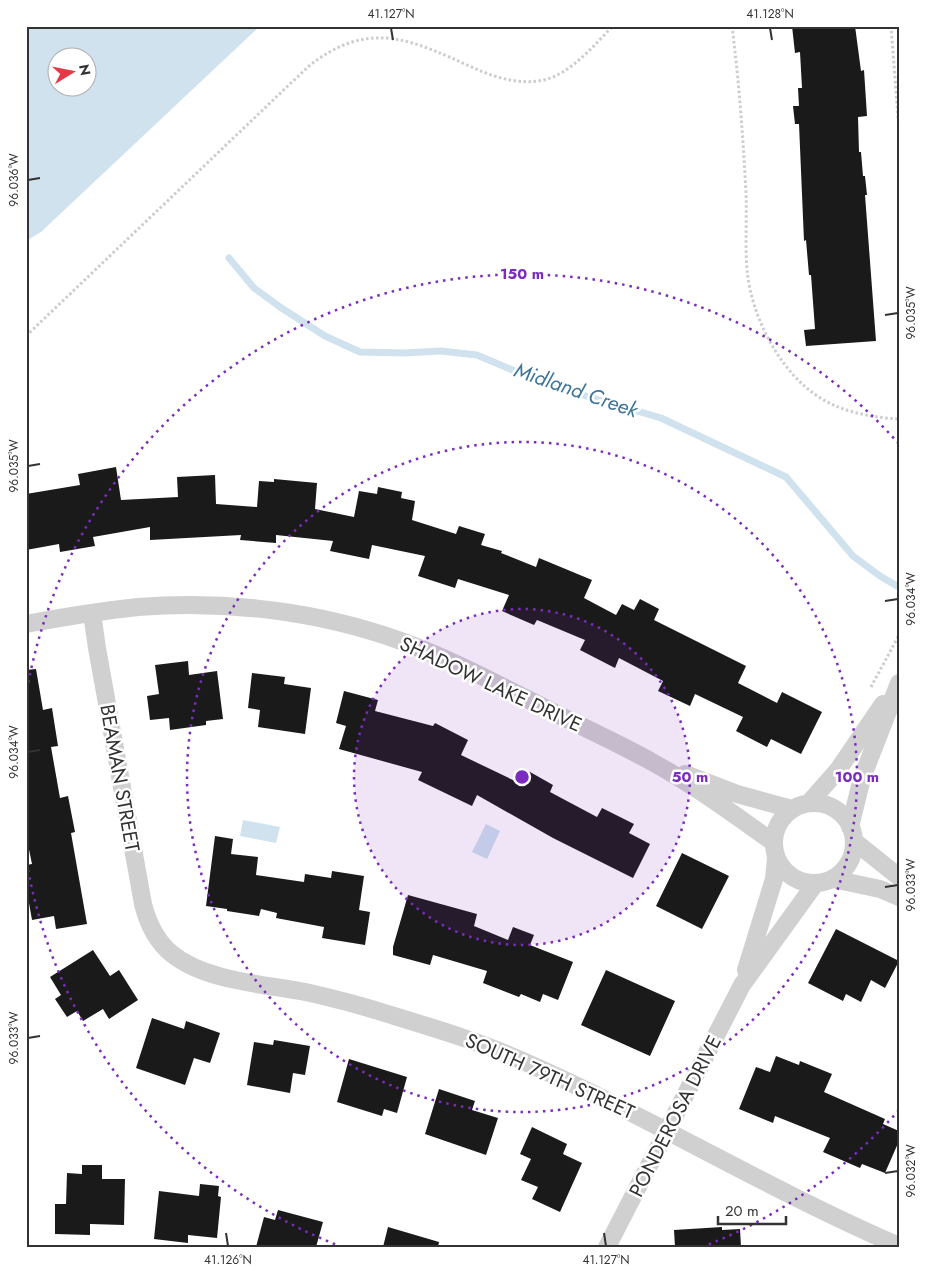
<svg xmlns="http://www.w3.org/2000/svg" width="925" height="1273" font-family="Jost,sans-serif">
  <rect width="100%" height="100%" fill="#fff"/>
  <path fill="#cfe2ee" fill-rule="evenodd" d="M26,26H260L41,232L26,241ZM58,58H88V88H58Z
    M243,820L280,827L276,843L240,836Z
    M486,824L500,831L487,859L472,852Z"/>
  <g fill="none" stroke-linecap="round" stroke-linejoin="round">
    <path stroke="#cfe2ee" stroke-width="7" d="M229,258L254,288L280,307L325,336L360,352L404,353L441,351L477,355L522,374L586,396L661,418L786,477L853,556L880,576L897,586"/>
  </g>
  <path fill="#1a1a1a" d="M792,26H855L861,71L864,70L867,116L858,117L859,152H861L863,176H865L867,195H865L876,341L806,346L804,330L815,329L811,275H809L806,240L804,241L799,124H795L793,106H799L798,88H802L800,52L795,53Z
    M116,467L121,500L178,497L177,477L215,475L216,504L257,507L259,481L274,482V479L317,483L315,509L354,517L359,491L377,494L378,487L402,492L401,498L415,501L412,520L456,534L459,526L485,534L481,545L502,551L501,553L536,567L539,558L592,580L584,598L616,615L622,604L634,610L640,599L659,609L654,620L746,666L738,683L777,703L782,692L822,712L801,754L771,739L767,747L736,731L743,717L695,694L690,706L658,691L663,681L619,658L615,668L580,650L585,640L537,620L534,625L502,611L509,595L458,579L455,588L418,576L425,556L372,545L369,559L330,551L333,541L276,535V543L240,540L241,535L150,540V527L93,537L95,546L60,552L59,544L26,550V494L80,485L78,474Z
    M188,661L189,675L217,671L223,719L206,721V725L170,730L169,718L150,720L147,696L159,694L155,665Z
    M36,669L43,710L52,708L58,746L51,747L60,798L68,796L75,832L71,833L87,924L56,929L54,916L32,920L29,903L26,904V865L32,864L26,835V670Z
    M252,673L285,677L284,684L311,688L305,734L258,727L260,710L248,708Z
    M344,691L378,700L375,711L433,726L435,723L468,740L461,755L515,781L523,768L553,785L550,792L597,817L602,808L634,824L629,833L650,844L633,878L553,838L477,795L472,806L418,780L422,772L339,749L346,726L336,723Z
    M215,836L233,839L231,854L258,857L256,875L304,882L305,874L331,878L332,871L364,876L359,910L370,912L365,945L322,938L324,927L276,918L277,913L261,909L259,916L227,911V909L206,906Z
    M682,853L729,876L702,929L656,906Z
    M408,895L477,914L474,926L508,940L513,927L534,935L530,945L573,962L558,1000L543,994L540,1002L521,994L519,997L483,983L487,971L433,955L430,965L393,955V947Z
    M836,929L899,961L885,988L871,980L861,1002L846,994L843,1001L808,983Z
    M93,950L110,976L119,970L138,1000L109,1019L103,1009L83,1021L77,1011L67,1017L55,999L61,995L50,977Z
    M606,970L675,1001L650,1056L581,1025Z
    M152,1018L184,1029L186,1021L220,1033L210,1063L194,1058L185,1085L136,1068Z
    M274,1040L310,1046L305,1075L293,1073L290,1093L247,1085L254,1042L273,1045Z
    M776,1056L799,1065L800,1061L832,1074L824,1092L885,1119L883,1124L899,1131V1141L885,1173L862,1164L860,1168L823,1152L830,1138L775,1116L773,1123L739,1109L756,1067L770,1072Z
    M349,1059L407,1077L397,1113L384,1109L382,1116L337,1102Z
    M439,1089L475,1101L472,1110L498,1118L486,1155L425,1134Z
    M532,1127L567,1144L563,1154L582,1163L560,1212L532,1199L538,1187L521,1180L531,1159L520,1154Z
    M82,1165H102V1179H125L124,1225L90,1224V1235L55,1234V1204H66L67,1173L82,1174Z
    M200,1184L219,1186L218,1196L221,1197L217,1238L188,1235V1243L154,1239L159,1191L199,1196Z
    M278,1210L323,1222L316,1247H256L264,1217L275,1220Z
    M388,1227L439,1242L438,1247H383Z
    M722,1227V1230L740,1229L741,1247H675L674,1230Z"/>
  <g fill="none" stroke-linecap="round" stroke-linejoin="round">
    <path stroke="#cdcdcd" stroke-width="3" stroke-dasharray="2.5 2.5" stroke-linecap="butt" d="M732,26C739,81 743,137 746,193C747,218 745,243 747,269C751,320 786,386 836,406C854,414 879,418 899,419
      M891,26L899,130
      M26,336L291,83C300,75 308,66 317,60C375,19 417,43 474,68C496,78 520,85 544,80C572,73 594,45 613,26
      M871,687L899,635"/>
    <path stroke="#d0d0d0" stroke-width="18" d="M92,613L97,648L143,904C148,924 156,941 172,954C207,982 267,984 310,993C336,999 363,1006 388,1014C434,1028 481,1042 525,1062C652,1118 771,1191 899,1246
      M26,624C63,617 100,611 138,607C225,600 318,611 401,641C451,659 499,685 547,709C582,727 618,743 652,762C694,785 733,814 773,842
      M685,774L737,794L792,809
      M774 843a40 40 0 1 1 80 0a40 40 0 1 1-80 0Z
      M809,803L838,770L883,704
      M850,827L862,778L899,683
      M854,841L899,877
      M833,879L880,889L899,897
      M746,970L774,879L776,858
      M607,1247L742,985L815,884"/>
  </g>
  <path fill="none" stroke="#333" stroke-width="2" d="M391,28L393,40M770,28L772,40M28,180L40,178M885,315L898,313M28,466L40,464M885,601L898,599M28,752L40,750M885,887L898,885M28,1038L40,1036M885,1173L898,1171M226,1233L228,1246M604,1233L606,1246"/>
  <circle cx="522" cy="777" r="168" fill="#7b2cbf" fill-opacity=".12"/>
  <g fill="none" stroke="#7b2cbf" stroke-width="2.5" stroke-dasharray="2.5 5">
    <circle cx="522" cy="777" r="168"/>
    <circle cx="522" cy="777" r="335"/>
    <path d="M899 1110A503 503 0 0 1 702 1247M342 1247A503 503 0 0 1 27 864M27 690A503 503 0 0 1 899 444"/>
  </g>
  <g text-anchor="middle" stroke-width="5" stroke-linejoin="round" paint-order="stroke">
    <g font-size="20" fill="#333" stroke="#fff">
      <text transform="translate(491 684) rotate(25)" y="7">SHADOW LAKE DRIVE</text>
      <text transform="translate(120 778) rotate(80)" y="7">BEAMAN STREET</text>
      <text transform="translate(550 1076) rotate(24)" y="7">SOUTH 79TH STREET</text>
      <text transform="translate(675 1116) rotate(-63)" y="7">PONDEROSA DRIVE</text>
    </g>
    <g font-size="21" font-style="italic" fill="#3f7597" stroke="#fff">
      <text transform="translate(576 390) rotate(19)" y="7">Midland Creek</text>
    </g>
  </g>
  <circle cx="522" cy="777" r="8" fill="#7b2cbf" stroke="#fff" stroke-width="2.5"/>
  <g font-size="15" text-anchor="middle" font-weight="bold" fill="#7b2cbf" stroke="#fff" stroke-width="5" stroke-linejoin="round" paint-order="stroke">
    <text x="522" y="279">150 m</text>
    <text x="690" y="782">50 m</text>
    <text x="857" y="782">100 m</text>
  </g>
  <rect width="925" height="1273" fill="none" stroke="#ffffff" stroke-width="55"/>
  <g transform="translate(72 72) rotate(80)"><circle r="24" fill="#ffffff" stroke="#adadad"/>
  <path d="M0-4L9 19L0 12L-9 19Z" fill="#e63946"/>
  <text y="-8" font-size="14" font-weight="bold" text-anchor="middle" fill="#333333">N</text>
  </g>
  <path d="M718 1216v8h68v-8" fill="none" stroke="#333333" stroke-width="2.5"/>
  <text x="725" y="1216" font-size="15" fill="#333333" stroke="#ffffff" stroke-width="4" paint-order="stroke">20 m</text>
  <rect x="28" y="28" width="870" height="1218" fill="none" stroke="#333" stroke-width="2"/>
  <g font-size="12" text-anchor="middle" fill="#333">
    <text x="391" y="18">41.127°N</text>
    <text x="770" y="18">41.128°N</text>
    <text transform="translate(14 180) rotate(-90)" y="4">96.036°W</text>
    <text transform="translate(911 313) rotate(-90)" y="4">96.035°W</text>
    <text transform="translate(14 466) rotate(-90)" y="4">96.035°W</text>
    <text transform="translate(911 599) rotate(-90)" y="4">96.034°W</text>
    <text transform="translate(14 752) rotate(-90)" y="4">96.034°W</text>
    <text transform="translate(911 885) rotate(-90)" y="4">96.033°W</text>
    <text transform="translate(14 1038) rotate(-90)" y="4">96.033°W</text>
    <text transform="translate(911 1171) rotate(-90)" y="4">96.032°W</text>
    <text x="228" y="1264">41.126°N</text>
    <text x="606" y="1264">41.127°N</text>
  </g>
</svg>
